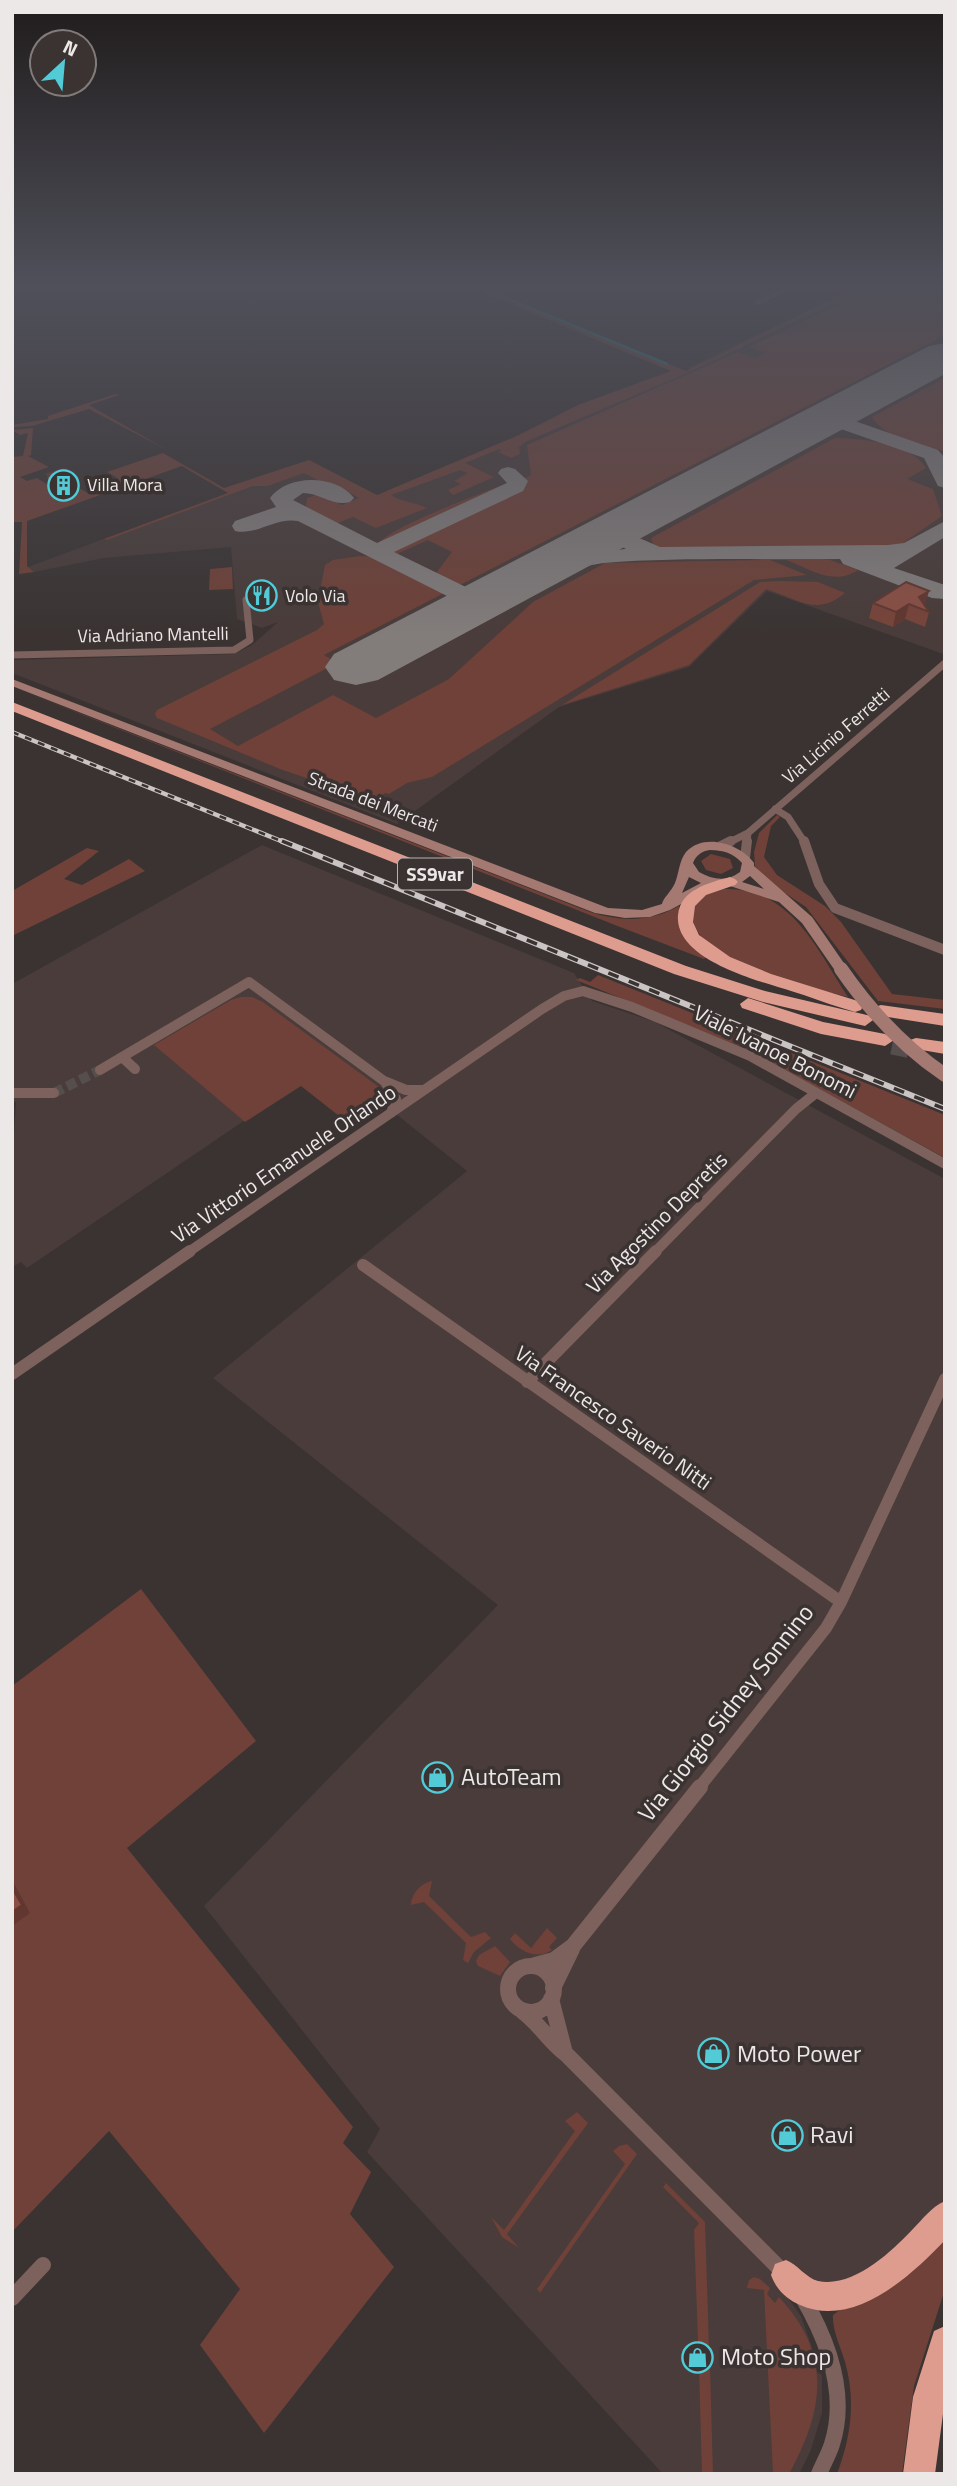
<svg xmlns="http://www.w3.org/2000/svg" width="957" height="2486" font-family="'Titillium Web',sans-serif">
  <rect width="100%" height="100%" fill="#3a3332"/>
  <path fill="#493c3a" d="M859,286H945L943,654L767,591L689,667L559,707L397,824L12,673V660L234,654L252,645L278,622L262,628L237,619L231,547L104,558L34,572L28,567L311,462L382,499L591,407L690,370L687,368Z
    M262,845L574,973L592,1001L655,1022L945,1179V2202L905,2244L846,2282H818L803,2274L788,2298L801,2316L822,2376V2413L811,2450L799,2474H663L367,2152L380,2129L204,1906L498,1605L213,1378L467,1171L381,1102L300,1083L27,1268L21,1262L12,1267V1165L16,1102H12V984Z"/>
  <path fill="#6f4138" d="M467,286H477L686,371L859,286H870L694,370L525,442L519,447L520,454L511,458L498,452L502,450L499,449L465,463L494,477L453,495L448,490L461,484L454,481L468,473L460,470L391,495C401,502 415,502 427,508L376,528L353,517L335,524L305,510L307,498L324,492L331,496L328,498L342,505L359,498L345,490L341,492L304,473L267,486H253L107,540L104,539L228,493L182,466L27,521V566L34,572L19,574L22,522H12V457L23,456L28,433L20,435L12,430L33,428L31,455L28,456L49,467L20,477L27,481L37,478L64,495L81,489L89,494L119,482V479L107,472L163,453L224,488L309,460L377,495L519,435L578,405L671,371Z
    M877,286H945V335L462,584H448L434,576L452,552L428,540L392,556L385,552L387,548L525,484L521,480L531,475L527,445L738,352L755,358L766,353L749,347Z
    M945,378V451C923,448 884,438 872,417Z
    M116,394L119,395L89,405L167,450L89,409L32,426L12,427V425L48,419V416Z
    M835,438C860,438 912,443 926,468L907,479L933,489L942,516L899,546L892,547L669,549L654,547L651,538Z
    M514,480L515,486L510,489L380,548L376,547C383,528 490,491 514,480Z
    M360,556L378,557L446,592L324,655L337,663L210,729L238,746L333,695L376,718L449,679L533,602L605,563L770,560L807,575L754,580L432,777L407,783L389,794L385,793L376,802L280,769L157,718L155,714L157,710L317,630L324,624L318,602L325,565L333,560Z
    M787,560H830L858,570C834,586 811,570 787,560Z
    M232,567L233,589L209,590L210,569Z
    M779,581L818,582L845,593C816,617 798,599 766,589L689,665L562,705L760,582Z
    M12,687L590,912C621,922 651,922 679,906V915L706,957L704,959L620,927Z
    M777,815L780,817L771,826L764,857L777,875L825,906L841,922L892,994L945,1000V1009L878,1001L806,907L768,882L755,866L754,852L759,833Z
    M87,848L99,851L64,879L82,885L129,859L145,871L12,936V891Z
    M711,854L730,859L733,868L721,874L706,870L701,861Z
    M723,889C792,887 817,950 848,997C804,985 694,968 691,910L703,895Z
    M598,975L945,1115V1158L744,1048L576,980L580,978L590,982Z
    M241,997H252L263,1002L383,1090L388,1099L383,1110L353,1127L301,1086L245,1122L154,1045L231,1000Z
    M141,1589L256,1741L127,1848L353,2127L343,2143L371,2172L350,2214L394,2267L264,2433L200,2345L240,2289L109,2131L12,2232V1686Z
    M432,1881L429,1896L471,1937L485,1932L491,1938L474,1952L468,1963L463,1960L466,1943L424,1902L411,1905C411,1894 421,1883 432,1881Z
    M547,1928L557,1938L549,1947L552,1950C537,1960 520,1952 510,1939L515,1933L531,1948Z
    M495,1946L510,1962L500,1976L478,1966L476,1961L479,1955Z
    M577,2112L588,2123L507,2234L519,2248L502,2237L491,2217L504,2230L575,2131L565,2121Z
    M627,2144L637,2154L540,2293L537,2289L625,2164L613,2151L619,2146Z
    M666,2183L705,2222L709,2347H702L698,2341L694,2230L699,2223L663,2187Z
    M945,2233V2289L914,2386L902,2474H837C851,2437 856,2400 845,2362C841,2347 832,2331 833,2315Z
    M754,2277L760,2279L770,2288L767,2294L775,2303L779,2297C833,2355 824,2410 789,2474H773L764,2290L747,2288L749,2280Z
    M702,2366H710L713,2474H702L699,2370Z"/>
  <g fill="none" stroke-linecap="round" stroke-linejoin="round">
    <path stroke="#1f7a82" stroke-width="2.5" d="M477,286L667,364"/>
    <path fill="#827c7b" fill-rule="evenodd" d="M843,404L853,410L848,416L852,420L938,450L945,458V488L938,486L924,458L838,428L828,417L836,406Z
      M508,467L515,469L528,481L523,491L394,552L468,588H504L508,593L504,598C485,603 472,604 453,599L298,521C275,517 256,536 235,531L232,526L235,521L276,507L270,498C287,474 336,474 354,498L350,502C334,507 320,493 303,493L293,500L377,543L507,483L498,473L501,469Z
      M633,515L641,516L644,521L634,531L637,537L660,547L888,545L904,543L945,521V537L894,568L945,585V599L932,598L843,564L840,559C762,560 682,557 604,563C584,565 540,581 526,578L523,573L526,568L580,553L626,549L619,545L612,529L625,516Z"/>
    <path fill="#827c7b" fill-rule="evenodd" d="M945,343V374L378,680L356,685L334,680L325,667L334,654L929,346Z"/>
    <path stroke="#554e4d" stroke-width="10" stroke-dasharray="10 4.5" stroke-linecap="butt" d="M54,1093L100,1070"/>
    <path stroke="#554e4d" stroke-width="17" stroke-dasharray="17 9" stroke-linecap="butt" d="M892,1046L925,1053"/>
    <path stroke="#7d615c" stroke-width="5" d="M758,302L793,286"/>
    <path stroke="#7d615c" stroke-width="7" d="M12,655L234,650L250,640L246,600
      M775,809L788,817L805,843
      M748,833L945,663
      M728,843L748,833L747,843"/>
    <path stroke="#7d615c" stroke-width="10" d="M804,841L819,884L835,908L945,950
      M721,846L731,841
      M745,858L747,841
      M122,1057L135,1069
      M100,1070L249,982L384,1081L406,1090H424
      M385,1082L396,1099L391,1113
      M12,1093H54
      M187,1253L542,1009L564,996L583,991L632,1007L750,1056L945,1164
      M654,1253L796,1109L816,1093"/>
    <path stroke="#7d615c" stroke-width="12" d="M363,1265L841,1602
      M12,1374L190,1251
      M527,1382L656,1251
      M698,1789L826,1628L841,1602L945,1379"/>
    <path stroke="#7d615c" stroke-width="16" d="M535,1965L554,1960L573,1946L700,1787
      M508 1989a23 23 0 1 1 46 0a23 23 0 1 1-46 0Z
      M553,1988L572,1949
      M551,1999L565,2053
      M522,2011C540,2024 549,2042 567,2055L785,2274
      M12,2298L43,2265
      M803,2298C828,2341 848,2394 832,2444C829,2454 823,2464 819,2474"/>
    <path fill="#a47971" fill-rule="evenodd" d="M12,679L608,908L642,910L662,904C663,898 671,892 675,883C679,873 679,861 686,852C704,832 741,844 754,863V866L812,917L848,969L841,973L836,972L802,923L779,902L730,886L709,889L670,910L650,917L625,918L595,913L12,686ZM710,850C723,850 733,853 742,863L740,872C727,882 713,880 699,872L693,863C696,855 702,851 710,850ZM750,876L764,889L742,882ZM689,877L701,883L682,893Z"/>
    <path fill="#de9c8f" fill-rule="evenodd" d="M12,702L686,966L765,991L871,1016L873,1020L865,1026L763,1002L674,974L12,711Z
      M730,877L735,879L738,882L735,885L706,895L695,906L693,922L699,935L730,957L771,974L861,1002L863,1006L861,1010L855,1012L842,1008C825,1003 808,996 791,991C759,981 674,960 678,915C680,890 708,883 730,877Z
      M748,998L823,1022L885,1034L894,1040L885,1046L821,1034L742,1008L740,1004Z
      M881,1005L945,1014V1026L875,1015L873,1011L875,1007Z
      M916,1038L945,1042V1054L910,1048L907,1044L910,1040Z
      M945,2201V2240C911,2276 854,2329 800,2305C786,2299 776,2289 771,2275L775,2264L786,2260C797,2264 806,2278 818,2281C853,2288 890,2253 912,2230C923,2219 931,2207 945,2201Z
      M945,2326V2399L935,2474H903L913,2397L934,2331Z"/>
    <defs>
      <path id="rail-far1" d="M12,732L286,843"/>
      <path id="rail" d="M282,841L945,1109"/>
    </defs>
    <use href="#rail-far1" stroke="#cac5c4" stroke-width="4.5"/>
    <use href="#rail" stroke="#cac5c4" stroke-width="6"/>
    <use href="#rail-far1" stroke="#3a3332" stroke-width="2.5" stroke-dasharray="7" stroke-linecap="butt"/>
    <use href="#rail" stroke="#3a3332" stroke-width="3.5" stroke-dasharray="11" stroke-linecap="butt"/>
    <path stroke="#a47971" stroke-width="14" d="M841,969C870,1011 902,1046 945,1075"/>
  </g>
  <path fill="#77443a" d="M47,474L79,487L62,492L49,484Z
    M906,582L929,612L925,627L905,619L893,627L869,618L873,603Z"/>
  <path fill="#613730" d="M77,477L79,487L62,492L60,483Z
    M929,591L925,605L919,597Z
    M909,604L905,619L893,627L896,612Z
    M12,1880L30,1913L12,1926Z"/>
  <path fill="#8a4f44" stroke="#613730" stroke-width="2" d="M64,469L77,477L60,483L47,474Z
    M906,582L929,591L919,597L929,612L909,604L896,612L873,603Z
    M12,1888L22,1905L12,1912Z"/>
  <linearGradient id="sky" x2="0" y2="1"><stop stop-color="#201c1c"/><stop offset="0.45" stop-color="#4f505a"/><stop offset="1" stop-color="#4f505a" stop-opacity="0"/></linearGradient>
  <rect width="957" height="634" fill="url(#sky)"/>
  <defs>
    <symbol id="building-ring" viewBox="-11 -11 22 22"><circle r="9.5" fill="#3a3332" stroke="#52cbd7" stroke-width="1.5"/><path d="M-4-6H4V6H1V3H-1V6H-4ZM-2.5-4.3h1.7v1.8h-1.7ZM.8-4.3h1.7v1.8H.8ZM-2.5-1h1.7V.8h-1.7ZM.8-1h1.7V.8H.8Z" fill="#52cbd7"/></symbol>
    <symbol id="restaurant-ring" viewBox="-11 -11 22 22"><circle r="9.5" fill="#3a3332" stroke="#52cbd7" stroke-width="1.5"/><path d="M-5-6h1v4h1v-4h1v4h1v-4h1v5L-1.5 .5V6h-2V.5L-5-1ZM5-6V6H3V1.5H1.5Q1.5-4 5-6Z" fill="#52cbd7"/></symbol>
    <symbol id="shop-ring" viewBox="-11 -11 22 22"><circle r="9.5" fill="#3a3332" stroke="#52cbd7" stroke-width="1.5"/><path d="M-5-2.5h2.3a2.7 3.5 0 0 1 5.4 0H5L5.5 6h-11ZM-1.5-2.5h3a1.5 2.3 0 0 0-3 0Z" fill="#52cbd7"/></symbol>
  </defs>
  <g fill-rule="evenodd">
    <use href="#building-ring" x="46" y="468" width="35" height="35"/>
    <use href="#restaurant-ring" x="244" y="578" width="35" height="35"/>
    <use href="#shop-ring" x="420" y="1760" width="35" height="35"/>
    <use href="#shop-ring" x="696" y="2036" width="35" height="35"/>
    <use href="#shop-ring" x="770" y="2118" width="35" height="35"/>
    <use href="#shop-ring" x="680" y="2340" width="35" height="35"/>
  </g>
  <g text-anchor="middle" stroke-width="7" stroke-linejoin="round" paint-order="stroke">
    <g font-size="18" fill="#ece8e7" stroke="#3a3332" text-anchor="start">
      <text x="87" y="491">Villa Mora</text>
      <text x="285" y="602">Volo Via</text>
    </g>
    <g font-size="18" fill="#ece8e7" stroke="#3a3332">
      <text transform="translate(153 635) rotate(-1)" y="6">Via Adriano Mantelli</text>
      <text transform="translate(836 736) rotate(-41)" y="6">Via Licinio Ferretti</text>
      <text transform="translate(373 802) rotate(21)" y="6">Strada dei Mercati</text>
    </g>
    <rect fill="#3a3332" stroke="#b7b2b1" stroke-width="2" x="398" y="858.5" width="74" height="31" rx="5"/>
    <g font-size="19" font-weight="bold" fill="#ece8e7">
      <text x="435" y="881">SS9var</text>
    </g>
    <g font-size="21" fill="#ece8e7" stroke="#3a3332">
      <text transform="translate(775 1052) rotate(27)" y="7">Viale Ivanoe Bonomi</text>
      <text transform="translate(284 1164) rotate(-34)" y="7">Via Vittorio Emanuele Orlando</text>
      <text transform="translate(657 1223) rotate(-45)" y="7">Via Agostino Depretis</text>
      <text transform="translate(613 1418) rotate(35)" y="7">Via Francesco Saverio Nitti</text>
    </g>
    <g font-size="24" fill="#ece8e7" stroke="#3a3332">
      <text transform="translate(726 1713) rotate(-52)" y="8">Via Giorgio Sidney Sonnino</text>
    </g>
    <g font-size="24" fill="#ece8e7" stroke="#3a3332" text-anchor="start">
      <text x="461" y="1785">AutoTeam</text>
      <text x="737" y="2062">Moto Power</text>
      <text x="810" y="2143">Ravi</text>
      <text x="721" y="2365">Moto Shop</text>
    </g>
  </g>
  <rect width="957" height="2486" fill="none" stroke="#ece8e7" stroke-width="28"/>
  <g transform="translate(63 63) rotate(26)"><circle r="33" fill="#3a3332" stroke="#817b7a" stroke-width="2"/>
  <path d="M0-5L12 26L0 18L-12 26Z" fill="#52cbd7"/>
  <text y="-10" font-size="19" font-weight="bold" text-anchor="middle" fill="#ece8e7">N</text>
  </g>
</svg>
